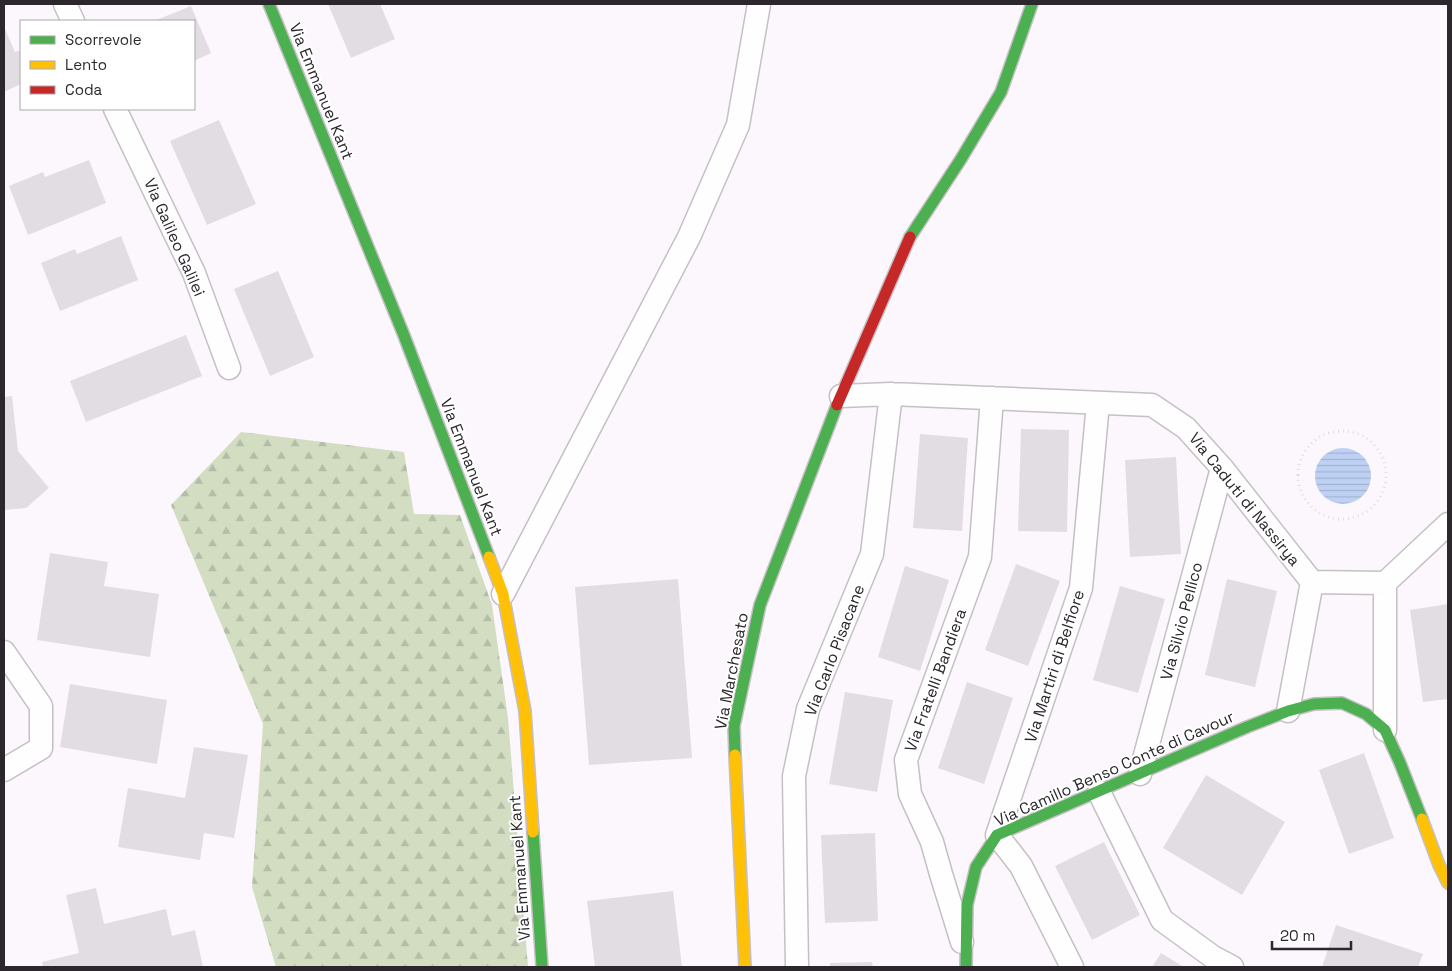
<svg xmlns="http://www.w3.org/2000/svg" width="1452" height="971" font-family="'Space Grotesk',sans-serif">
  <defs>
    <pattern id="forest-firs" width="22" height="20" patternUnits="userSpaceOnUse" patternTransform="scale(1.25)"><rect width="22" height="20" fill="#d2ddc2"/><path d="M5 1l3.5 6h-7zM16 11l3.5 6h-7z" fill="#b4bea7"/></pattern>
    <pattern id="water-rules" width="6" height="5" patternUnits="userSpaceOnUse" patternTransform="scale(1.25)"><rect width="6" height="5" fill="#bed1f4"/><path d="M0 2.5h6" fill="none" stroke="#a3b3d1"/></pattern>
  </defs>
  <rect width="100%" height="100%" fill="#fcf7fc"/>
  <path fill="url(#forest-firs)" d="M241,432L404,452L414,514L460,515L492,605L508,718L528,967H276L252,887L263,724L171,505Z"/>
  <path fill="url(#water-rules)" d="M1315 476a28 28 0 1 1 56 0a28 28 0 1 1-56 0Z"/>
  <path fill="#e2dde2" d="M328,4H380L395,39L351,58Z
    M191,6L211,53L194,61V21H154Z
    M4,27L15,52L21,50V84L4,92Z
    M219,120L256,204L207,225L170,141Z
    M89,160L106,203L28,235L9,186L43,172L45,177Z
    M121,236L138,280L60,311L41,263L75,249L77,254Z
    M278,271L314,357L270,376L234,289Z
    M186,335L202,376L86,422L70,381Z
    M12,396L18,451L49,488L26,508L4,510V397Z
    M1021,429L1069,430L1067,532L1018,531Z
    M920,434L968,438L962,531L913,528Z
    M1176,457L1181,554L1130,557L1125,460Z
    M50,553L108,562L104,586L159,594L150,657L37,640Z
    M1016,564L1060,581L1028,666L985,650Z
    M905,566L949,580L920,671L878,657Z
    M678,579L692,758L589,765L575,587Z
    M1227,579L1277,591L1255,687L1205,675Z
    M1120,586L1165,599L1138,693L1093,680Z
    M1448,604V699L1423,702L1410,610Z
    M967,682L1013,698L984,784L938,768Z
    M70,684L167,700L157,764L60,747Z
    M845,692L893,700L877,792L829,784Z
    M194,747L248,755L234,838L204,833L200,860L118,847L128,788L185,798Z
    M1364,753L1394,838L1349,854L1319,770Z
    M1206,775L1285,822L1242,895L1163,848Z
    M875,833L878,921L825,923L821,835Z
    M1104,842L1140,915L1092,940L1055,866Z
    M96,888L104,924L166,909L172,936L195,930L203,967H43L42,962L79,953L66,895Z
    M673,891L682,967H595L587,901Z
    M1336,925L1423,954L1418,967H1322Z
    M1161,953L1184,967H1152Z
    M872,962L873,967H830V963Z"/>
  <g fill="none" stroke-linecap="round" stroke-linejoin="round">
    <defs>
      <path id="street" d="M65,4L73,21
        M115,109L194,273L229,368
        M841,396L891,394L1152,405L1186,428L1222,468L1312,582L1385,583L1448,524
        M503,594L689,237L738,125L759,4
        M4,652L41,706V748L4,770
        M1288,711L1312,582
        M1385,730V583
        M1140,774L1222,468
        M1099,792L1162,920L1213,957L1232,967
        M962,942L941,874L932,842L910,794L906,760L980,557L992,398
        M797,967L794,776L808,709L872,554L891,394
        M1072,967L1021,866L997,835L1081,588L1098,403"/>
      <path id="fast" d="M269,4L403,333L489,557
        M910,237L961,159L1001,92L1032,4
        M735,755L734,726L760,605L837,405
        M533,832L542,967
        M966,967L967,905L976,867L997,835L1247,727L1288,711L1314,704L1342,703L1366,714L1385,730L1400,763L1422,819"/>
      <path id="slow" d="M489,557L503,594L525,711L533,832
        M735,755L745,967
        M1422,819L1439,865L1448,883"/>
      <path id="jam" d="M837,405L910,237"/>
    </defs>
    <use href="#street" stroke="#c4c0c4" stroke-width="25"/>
    <use href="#fast" stroke="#c4c0c4" stroke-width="14"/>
    <use href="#slow" stroke="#c4c0c4" stroke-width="14"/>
    <use href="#jam" stroke="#c4c0c4" stroke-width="14"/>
    <path stroke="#e0dee1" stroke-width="3" stroke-dasharray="1 4" stroke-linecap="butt" d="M1298 475a44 44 0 1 1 88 0a44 44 0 1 1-88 0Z"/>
    <use href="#street" stroke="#fffeff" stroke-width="22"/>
    <use href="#fast" stroke="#4caf50" stroke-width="11"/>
    <use href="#slow" stroke="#ffc107" stroke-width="11"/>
    <use href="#jam" stroke="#c62828" stroke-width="11"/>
  </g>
  <g text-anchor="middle" stroke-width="4" stroke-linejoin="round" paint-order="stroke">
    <g font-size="16" fill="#2b272c" stroke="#fff">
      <text transform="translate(322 91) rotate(68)" y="6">Via Emmanuel Kant</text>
      <text transform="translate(175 237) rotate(66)" y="6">Via Galileo Galilei</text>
      <text transform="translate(472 467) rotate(69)" y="6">Via Emmanuel Kant</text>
      <text transform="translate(1245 499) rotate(51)" y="6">Via Caduti di Nassirya</text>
      <text transform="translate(1181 621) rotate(-75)" y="6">Via Silvio Pellico</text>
      <text transform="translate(834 650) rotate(-69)" y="6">Via Carlo Pisacane</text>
      <text transform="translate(1054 666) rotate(-72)" y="6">Via Martiri di Belfiore</text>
      <text transform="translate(731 671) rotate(-79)" y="6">Via Marchesato</text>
      <text transform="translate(935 680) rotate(-70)" y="6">Via Fratelli Bandiera</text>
      <text transform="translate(1114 768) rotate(-24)" y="6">Via Camillo Benso Conte di Cavour</text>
      <text transform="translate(519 868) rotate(-94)" y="6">Via Emmanuel Kant</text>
    </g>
  </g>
  <rect width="1452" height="971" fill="none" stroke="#2b272c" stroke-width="10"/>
  <rect x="20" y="20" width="175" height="90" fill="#ffffff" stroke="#aaa9ab"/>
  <rect x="30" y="36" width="25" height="8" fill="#4caf50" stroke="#aaa9ab"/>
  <text x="65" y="45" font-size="15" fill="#2b272c">Scorrevole</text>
  <rect x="30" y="61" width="25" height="8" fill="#ffc107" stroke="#aaa9ab"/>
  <text x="65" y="70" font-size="15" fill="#2b272c">Lento</text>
  <rect x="30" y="86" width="25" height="8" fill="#c62828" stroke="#aaa9ab"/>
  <text x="65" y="95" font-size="15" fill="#2b272c">Coda</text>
  <path d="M1272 941v8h79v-8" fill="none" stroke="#2b272c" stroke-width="2.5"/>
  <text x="1280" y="941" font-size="15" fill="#2b272c" stroke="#ffffff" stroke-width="4" paint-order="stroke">20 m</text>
</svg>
